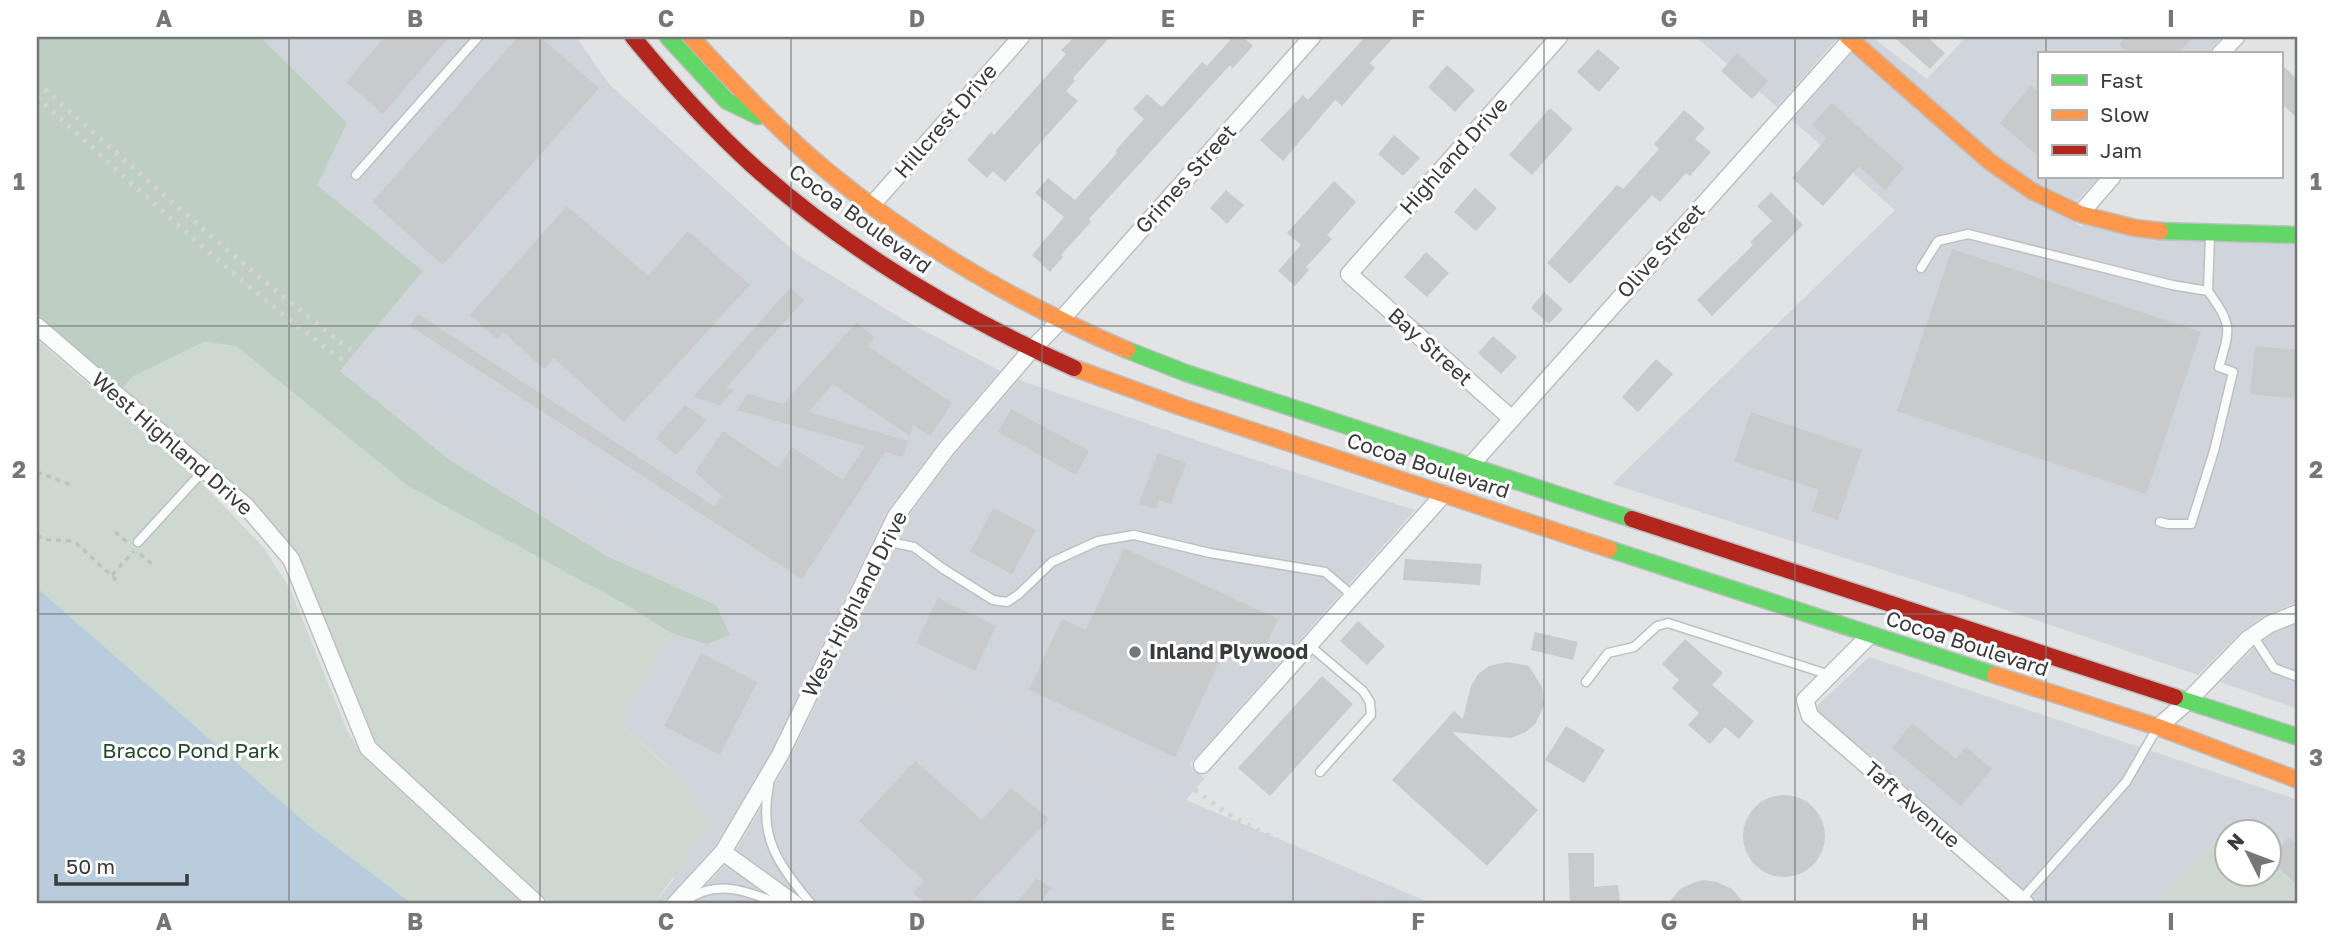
<svg xmlns="http://www.w3.org/2000/svg" width="2335" height="941" font-family="'Golos Text',sans-serif">
  <rect width="100%" height="100%" fill="#e1e3e5"/>
  <path fill="#d0d5dc" d="M260,37H576L609,84L798,255L904,320L1000,371L940,441L887,511L772,750L715,846L662,904H654L674,879L667,766L619,723L671,633L707,643L729,635L716,605L607,556L450,460L340,371L423,271L316,185Z
    M1696,37H1834L1837,39L1777,107Z
    M1867,37H1872L1927,79L1966,37H2222L2207,54H2039V177H2099L2076,202L2036,183L1994,154L1864,40Z
    M1852,53L2081,227L2084,224L2298,245V602L2264,616L2241,632L2198,675L1962,595L1612,484L1895,210L1792,120Z
    M1019,380L1240,455L1415,510L1189,765L1204,778L1214,767L1186,800L1433,904H810L736,850L789,760L905,521L955,454Z
    M2298,623V709L2220,682L2255,647L2275,632Z
    M1869,657L2298,800V887L2269,862L2268,832H2235L2229,827L2157,904H2040L1819,712L1817,706Z
    M725,865L780,904H689Z"/>
  <path fill="#cdd8d0" d="M37,340L197,478L264,548L290,589L347,730L362,756L523,904H37Z
    M204,342L236,346L408,486L628,606L671,633L619,723L666,766L713,820L654,904H551L376,743L298,553L252,499L123,388L132,377Z
    M2229,827L2235,832H2226V874H2268L2269,862L2298,887V904H2157Z"/>
  <path fill="#becec2" d="M37,37H260L347,123L317,185L423,271L340,371L450,460L607,556L716,605L730,635L707,644L671,633L628,606L408,486L236,346L204,342L132,377L123,388L37,314Z"/>
  <path fill="#b8ccdd" d="M37,588L309,826L412,904H37Z"/>
  <path fill="#c8cacb" d="M385,37H449L383,114L346,82Z
    M518,37H540L599,88L443,265L372,202Z
    M1074,37H1110L1073,78L1075,81L1066,91L1078,101L1005,182L993,171L987,178L967,160L991,132L994,135L1066,54L1061,50Z
    M1233,37H1243L1253,46L1233,68L1230,65L1089,219L1091,222L1061,255L1063,257L1050,272L1032,255L1064,217L1035,193L1048,178L1075,200L1117,153L1115,151L1144,119L1133,109L1147,94L1162,107L1202,62L1207,66Z
    M1365,37H1394L1370,63L1375,68L1342,106L1335,100L1283,161L1260,140L1303,95L1308,100Z
    M1894,37H1927L1945,53L1930,69Z
    M2126,37H2193L2178,54H2130L2119,45Z
    M1598,49L1620,68L1599,92L1577,72Z
    M1737,53L1768,81L1752,99L1721,71Z
    M2281,64L2298,80V119L2281,103Z
    M1447,65L1475,90L1455,112L1428,87Z
    M2031,85L2039,92V157L2000,123Z
    M1832,103L1904,168L1885,190L1859,166L1823,206L1792,178L1827,138L1812,125Z
    M1550,108L1573,129L1532,175L1509,155Z
    M1684,110L1705,128L1695,139L1711,152L1690,176L1686,173L1660,202L1652,195L1570,284L1547,263L1617,185L1623,189L1659,149L1654,144Z
    M1394,135L1420,158L1403,176L1378,154Z
    M1334,181L1356,202L1327,235L1332,239L1306,267L1309,270L1295,286L1278,271L1301,245L1287,233Z
    M1475,188L1497,208L1476,231L1454,212Z
    M1226,190L1244,205L1227,224L1210,208Z
    M1771,192L1803,225L1712,316L1697,300L1753,245L1750,242L1772,221L1757,206Z
    M567,206L648,276L688,231L750,285L624,422L554,358L544,369L503,332L497,339L470,315Z
    M1952,249L2201,332L2146,494L1897,411Z
    M1426,252L1449,273L1427,297L1404,277Z
    M790,288L804,300L726,388L734,390L720,405L693,397Z
    M1544,292L1563,309L1549,324L1531,308Z
    M418,314L714,506L722,496L695,472L723,431L778,468L792,447L843,480L865,446L737,410L748,394L783,404L857,322L875,338L868,346L952,403L930,436L913,425L910,436L833,384L808,412L908,441L903,457L885,452L802,579L410,326Z
    M1493,336L1517,357L1501,374L1478,353Z
    M2255,346L2298,350V399L2250,394Z
    M1656,359L1673,374L1638,412L1622,397Z
    M685,405L707,420L676,455L656,438Z
    M1011,409L1089,451L1076,475L998,432Z
    M1751,412L1862,450L1838,520L1812,511L1819,490L1734,462Z
    M1158,453L1186,463L1171,504L1159,500L1156,509L1139,504Z
    M993,508L1036,530L1012,574L970,552Z
    M1124,548L1278,619L1259,660L1227,645L1175,757L1029,690L1062,619L1086,630Z
    M1405,559L1482,564L1480,585L1403,580Z
    M938,598L996,626L975,671L916,643Z
    M1358,621L1385,646L1367,665L1340,641Z
    M1535,632L1578,642L1573,660L1531,650Z
    M1685,639L1723,673L1712,685L1754,721L1739,739L1725,727L1710,744L1688,725L1699,713L1672,688L1679,680L1662,664Z
    M701,653L757,682L720,755L664,726Z
    M1507,662L1529,666L1542,687L1544,705L1536,723L1526,732L1511,738L1452,732L1538,810L1487,866L1392,780L1454,711L1463,719L1471,686L1478,674L1489,666Z
    M1322,676L1353,704L1270,796L1238,768Z
    M1912,723L1956,759L1966,747L1992,769L1961,806L1892,748Z
    M1566,726L1605,750L1584,783L1545,760Z
    M915,761L982,820L1011,788L1049,819L969,904H926L913,893L924,881L859,821Z
    M1743 836a41 41 0 1 1 82 0a41 41 0 1 1-82 0Z
    M2289,837L2298,846V886L2269,859Z
    M1568,853H1594V887L1618,885L1620,904H1570Z
    M1036,878L1051,888L1039,904H1016Z
    M1703,880L1717,882L1732,889L1745,904H1668L1680,889L1693,883Z"/>
  <g fill="none" stroke-linecap="round" stroke-linejoin="round">
    <defs>
      <path id="lane" d="M356,175L478,37
        M1921,268L1938,241L1968,234L2172,285L2208,291L2210,236
        M2160,522L2168,524H2191L2214,451L2233,372L2219,367C2231,327 2232,325 2208,291
        M885,541L914,547L942,568L993,600L1007,602L1019,594L1052,562L1098,541L1134,535L1210,553L1325,572L1353,596
        M138,542L204,470
        M2253,636L2274,668L2298,677
        M1309,645L1363,691L1370,702L1371,715L1320,772
        M1586,682L1608,653L1634,647L1657,626L1668,623L1830,675
        M769,785C758,839 779,864 811,904
        M2021,900L2126,782L2156,730
        M685,902C715,878 748,891 779,904"/>
      <path id="street" d="M2220,54L2236,37
        M871,206L1021,37
        M2080,214L2112,177
        M37,326L246,506L291,559L368,748L537,904
        M1512,419L1349,274L1559,37
        M1470,466L1853,37
        M1870,635L1805,700L1810,716L2026,904
        M2158,727L2187,702L2248,639L2270,624L2298,613
        M1202,765L1444,494
        M723,852L795,904
        M675,904L723,852L780,755L896,516L947,448L1032,349L1060,321L1312,37"/>
      <path id="fast" d="M668,37L727,101L758,116
        M2160,231L2298,235
        M1127,350L1186,373L1632,519
        M1609,549L1995,675
        M2175,697L2298,737"/>
      <path id="slow" d="M691,37C734,84 778,130 827,171C918,246 1019,304 1127,350
        M1848,37L1989,161L2032,191L2080,214L2135,228L2160,231
        M1074,368L1181,407L1609,549
        M1995,675L2158,727L2298,780"/>
      <path id="jam" d="M633,37C670,82 709,126 752,165C847,250 958,316 1074,368
        M1632,519L2175,697"/>
    </defs>
    <use href="#lane" stroke="#bdbfc0" stroke-width="11"/>
    <use href="#street" stroke="#bdbfc0" stroke-width="19"/>
    <use href="#fast" stroke="#bdbfc0" stroke-width="19"/>
    <use href="#slow" stroke="#bdbfc0" stroke-width="19"/>
    <use href="#jam" stroke="#bdbfc0" stroke-width="19"/>
    <path stroke="#c1c1c2" stroke-width="3.5" stroke-dasharray="5 5" stroke-linecap="butt" d="M37,472L71,485
      M115,532L127,542
      M37,535C50,544 62,537 76,543L116,580
      M140,554L154,566
      M112,575L134,551"/>
    <use href="#lane" stroke="#fafbfb" stroke-width="8"/>
    <use href="#street" stroke="#fafbfb" stroke-width="16"/>
    <use href="#fast" stroke="#63d668" stroke-width="16"/>
    <use href="#slow" stroke="#ff974d" stroke-width="16"/>
    <use href="#jam" stroke="#b3261e" stroke-width="16"/>
    <path stroke="#d3d3d3" stroke-width="5" stroke-dasharray="3.5 7" stroke-linecap="butt" d="M37,82C168,199 297,317 442,416C523,472 608,521 694,569C799,630 907,689 1018,740C1138,796 1260,849 1381,904
      M37,97C101,155 165,215 231,271C332,358 442,434 556,502
      M647,555L828,656L949,718
      M924,653L1126,743L1156,760L1223,811L1341,875
      M1370,888L1405,904"/>
  </g>
  <path fill="none" stroke="#747677" stroke-width="2" stroke-opacity="0.55" d="M289,37V904M540,37V904M791,37V904M1042,37V904M1293,37V904M1544,37V904M1795,37V904M2046,37V54M2046,177V904M37,326H2298M37,614H2298"/>
  <circle fill="#747677" stroke="#fff" stroke-width="2.5" cx="1135" cy="652" r="7"/>
  <g text-anchor="middle" stroke-width="6" stroke-linejoin="round" paint-order="stroke">
    <g font-size="21" fill="#3a3b3c" stroke="#fff">
      <text transform="translate(946 121) rotate(-49)" y="7">Hillcrest Drive</text>
      <text transform="translate(1454 156) rotate(-48)" y="7">Highland Drive</text>
      <text transform="translate(1186 179) rotate(-48)" y="7">Grimes Street</text>
      <text transform="translate(860 219) rotate(36)" y="7">Cocoa Boulevard</text>
      <text transform="translate(1661 251) rotate(-48)" y="7">Olive Street</text>
      <text transform="translate(1430 347) rotate(42)" y="7">Bay Street</text>
      <text transform="translate(172 444) rotate(41)" y="7">West Highland Drive</text>
      <text transform="translate(1428 466) rotate(18)" y="7">Cocoa Boulevard</text>
      <text transform="translate(855 604) rotate(-63)" y="7">West Highland Drive</text>
      <text transform="translate(1967 644) rotate(18)" y="7">Cocoa Boulevard</text>
      <text transform="translate(1912 805) rotate(41)" y="7">Taft Avenue</text>
    </g>
    <g font-size="21" font-weight="bold" fill="#3a3b3c" stroke="#fff" text-anchor="start">
      <text x="1149" y="659">Inland Plywood</text>
    </g>
    <g font-size="21" fill="#224b2a" stroke="#fff">
      <text x="191" y="758">Bracco Pond Park</text>
    </g>
  </g>
  <rect width="2335" height="941" fill="none" stroke="#ffffff" stroke-width="77"/>
  <rect x="2038" y="52" width="245" height="126" fill="#ffffff" stroke="#b0b1b1" stroke-width="2"/>
  <rect x="2052" y="75" width="35" height="10" fill="#63d668" stroke="#b0b1b1" stroke-width="2"/>
  <text x="2100" y="88" font-size="21" fill="#3a3b3c">Fast</text>
  <rect x="2052" y="110" width="35" height="10" fill="#ff974d" stroke="#b0b1b1" stroke-width="2"/>
  <text x="2100" y="122" font-size="21" fill="#3a3b3c">Slow</text>
  <rect x="2052" y="145" width="35" height="10" fill="#b3261e" stroke="#b0b1b1" stroke-width="2"/>
  <text x="2100" y="158" font-size="21" fill="#3a3b3c">Jam</text>
  <g transform="translate(2248 853) rotate(312)"><circle r="33" fill="#ffffff" stroke="#b0b1b1" stroke-width="2"/>
  <path d="M0-5L12 26L0 18L-12 26Z" fill="#747677"/>
  <text y="-10" font-size="19" font-weight="bold" text-anchor="middle" fill="#3a3b3c">N</text>
  </g>
  <path d="M56 874v10h131v-10" fill="none" stroke="#3a3b3c" stroke-width="3.5"/>
  <text x="66" y="874" font-size="21" fill="#3a3b3c" stroke="#ffffff" stroke-width="5" paint-order="stroke">50 m</text>
  <rect x="38" y="38" width="2258" height="864" fill="none" stroke="#747677" stroke-width="2.5"/>
  <g font-size="23" text-anchor="middle" font-weight="bold" fill="#747677">
    <text x="164" y="27">A</text>
    <text x="415" y="27">B</text>
    <text x="666" y="27">C</text>
    <text x="917" y="27">D</text>
    <text x="1168" y="27">E</text>
    <text x="1418" y="27">F</text>
    <text x="1669" y="27">G</text>
    <text x="1920" y="27">H</text>
    <text x="2171" y="27">I</text>
    <text x="19" y="190">1</text>
    <text x="2316" y="190">1</text>
    <text x="19" y="478">2</text>
    <text x="2316" y="478">2</text>
    <text x="19" y="766">3</text>
    <text x="2316" y="766">3</text>
    <text x="164" y="930">A</text>
    <text x="415" y="930">B</text>
    <text x="666" y="930">C</text>
    <text x="917" y="930">D</text>
    <text x="1168" y="930">E</text>
    <text x="1418" y="930">F</text>
    <text x="1669" y="930">G</text>
    <text x="1920" y="930">H</text>
    <text x="2171" y="930">I</text>
  </g>
</svg>
